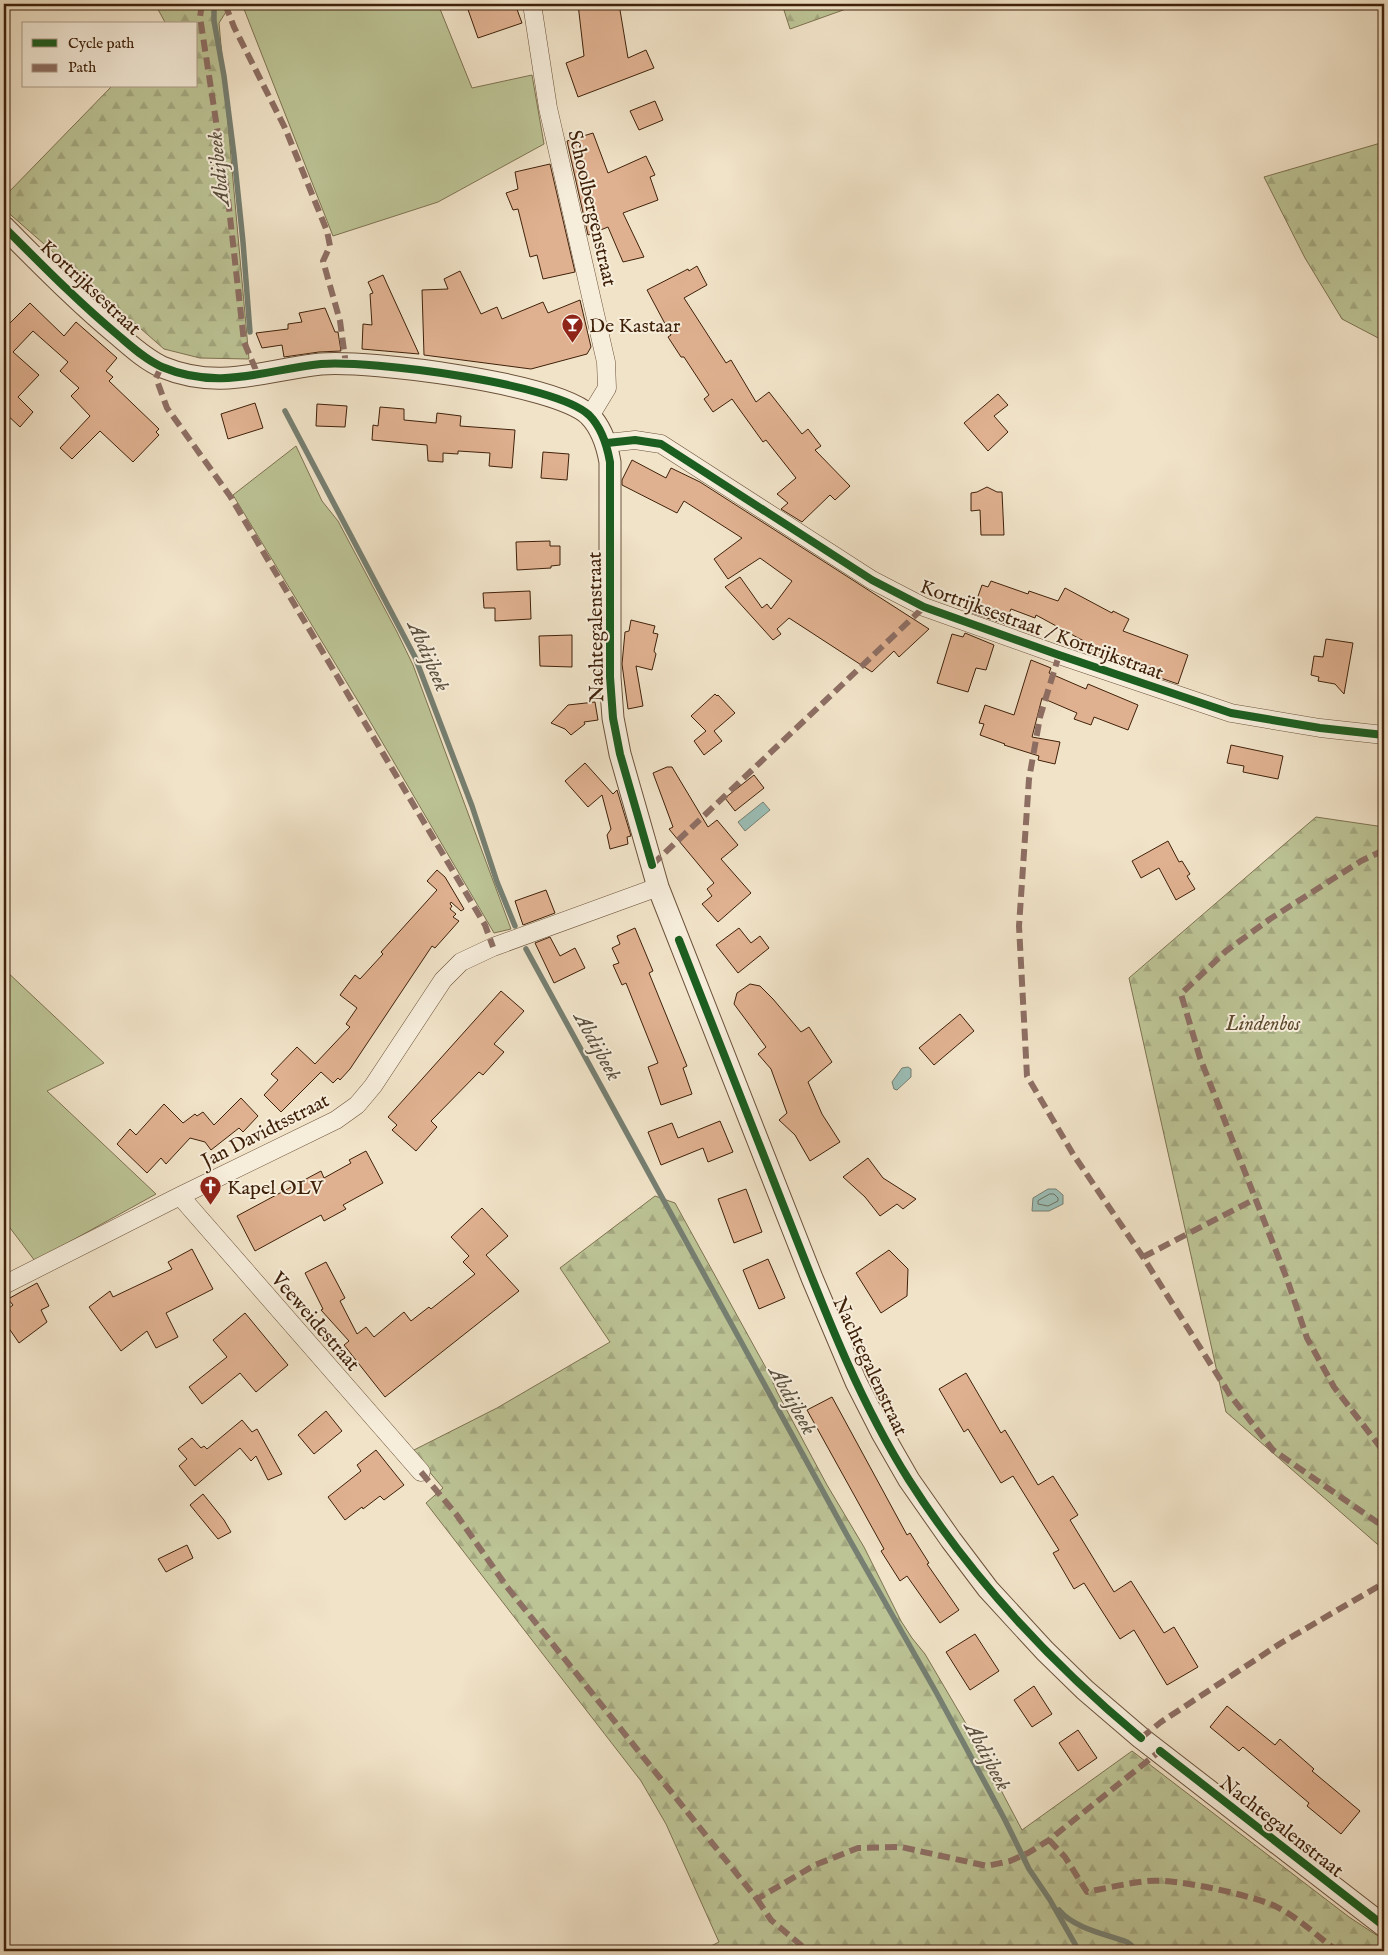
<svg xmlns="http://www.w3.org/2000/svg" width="1388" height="1955" font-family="'IM FELL English',serif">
  <defs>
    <pattern id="forest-firs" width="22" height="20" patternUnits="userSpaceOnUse" patternTransform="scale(1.25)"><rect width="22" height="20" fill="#bcc395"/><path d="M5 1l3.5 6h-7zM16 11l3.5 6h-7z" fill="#a3a77f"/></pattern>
  </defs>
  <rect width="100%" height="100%" fill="#f1e3c8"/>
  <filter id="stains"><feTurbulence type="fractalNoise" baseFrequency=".004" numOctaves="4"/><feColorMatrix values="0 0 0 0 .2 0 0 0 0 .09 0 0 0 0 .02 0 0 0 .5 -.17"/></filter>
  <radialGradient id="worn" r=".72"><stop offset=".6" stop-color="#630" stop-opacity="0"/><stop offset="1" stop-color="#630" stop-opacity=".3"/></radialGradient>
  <path fill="#bcc395" stroke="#7e7250" d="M242,4H438L472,88L532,75L544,144L438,202L333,236Z
    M296,446L322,501L338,521L397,632L413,665L511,929L494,933L361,706L233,495Z
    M4,969L104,1063L47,1091L156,1194L35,1261L4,1220Z"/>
  <path fill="url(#forest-firs)" stroke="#7e7250" d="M155,4H231L219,23L249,359L200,358L164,349L4,209V197L112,86H196V24H166Z
    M782,4H860L790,29Z
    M1384,142V341L1342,319L1305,258L1264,177Z
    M1316,817L1384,827V1550L1226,1412L1129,978Z
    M655,1196L675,1203L771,1377L777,1392L827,1485L864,1547L901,1621L912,1638L925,1654L965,1722L1022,1830L1132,1751L1349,1917L1384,1940V1951H701L719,1942L666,1824L641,1781L426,1503L443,1488L412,1451L497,1408L610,1342L560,1268Z"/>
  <path fill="#9bbeb6" stroke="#767f71" d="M763,802L770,810L745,831L738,822Z
    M908,1067L911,1069V1077L897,1090L894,1089L892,1082L902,1068Z
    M1048,1189H1056L1063,1195V1204L1049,1211H1032L1033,1198Z"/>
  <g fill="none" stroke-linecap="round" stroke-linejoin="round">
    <path stroke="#6d7060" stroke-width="1" d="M1050,1194H1054L1058,1198V1201L1048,1206L1038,1204V1201Z"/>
    <path stroke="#767f71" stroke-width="5.5" d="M214,4V21L224,76L234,155L243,242L250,332
      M285,411L415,657L472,806L497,882L515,926
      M526,949L848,1537L936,1692L1005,1820L1029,1869L1050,1900L1079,1951
      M1059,1910C1075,1929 1106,1934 1127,1942L1132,1946L1134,1951"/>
  </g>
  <path fill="#e0b190" stroke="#3f210a" d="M466,4H515L522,23L478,38Z
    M578,4H619L628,58L646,50L654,68L578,97L566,63L584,56Z
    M655,101L663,120L639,130L630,111Z
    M593,133L608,173L646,156L655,175L650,177L658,200L623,213L644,257L623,262L608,227L588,235L567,141Z
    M550,164L575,272L543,279L537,255L530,257L518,209L513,210L506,193L518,189L515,172Z
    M697,266L707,285L684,298L726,363L731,360L756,402L769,392L802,434L808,429L821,446L815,450L850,486L835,500L830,495L802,522L781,509L788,503L777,494L796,478L766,440L763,442L732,399L713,412L704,399L709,395L684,357H681L668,337L671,335L647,290L688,269L689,271Z
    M460,271L481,314L497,307L502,319L543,302L548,313L580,300L591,347L587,354L531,369L424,355L422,290L448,289L444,279Z
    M383,275L387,284L419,354L362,349L363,324L372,325L370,294L373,293L368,282Z
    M30,303L64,336L76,322L117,358L106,371L113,377L109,381L159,429L156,432L159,435L133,462L100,431L72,459L60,448L90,416L71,396L79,388L60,371L68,362L33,331L13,352L39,375L18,397L33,412L20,427L4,412V329Z
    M325,308L335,332H338L341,351L319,352L284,357L282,345L262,348L256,333L288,329V324L302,322L299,313Z
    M998,394L1008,405L994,416L1008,432L988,451L964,423Z
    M255,403L263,428L228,439L221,414Z
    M317,404L347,406L345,427L316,426Z
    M380,407L404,409V420L436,423L437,413L461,416L460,426L515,430L512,468L489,466L490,453L458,451V454L443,453V462L428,461L427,445L372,440L373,425L378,426Z
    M543,452L569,454L567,480L541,478Z
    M632,460L666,478L671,468L700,482L929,629L899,657L894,651L872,672L789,618L777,629L781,634L773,640L725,587L740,577L762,608L767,604L771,609L792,581L760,558L728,579L714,559L742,538L684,501L677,513L622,485V480Z
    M987,487L997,492H1002L1004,535H981L980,510L971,511V493L977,492Z
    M550,541V546H560V565L551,566V568L517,570L516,542Z
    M991,581L1028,594L1029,591L1058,601L1065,588L1112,613L1113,611L1129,619L1123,631L1188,655L1178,684L1100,657L1101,656L1090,653L1093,646L1036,615L1035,618L1011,609L1005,624L972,613L982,585L988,587Z
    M530,591L531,619L495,621V608H484L483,593Z
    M631,620L655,626L653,633L658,634L654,651L656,654L652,670L636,666L643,706L628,709L622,664L625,632L629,631Z
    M965,633L994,645L986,670L976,668L968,692L937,683L952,634L963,637Z
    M572,635V667L540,666L539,636Z
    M1326,639L1353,643L1344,694L1335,684L1318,681L1319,677L1311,675L1314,656L1323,657Z
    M1031,660L1051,668L1049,673L1086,689L1088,684L1138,705L1128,730L1094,717L1091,725L1074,719L1077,713L1042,698L1032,737L1060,742L1055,764L1038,760L1039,756L1004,745L1005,744L980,735L984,724L979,723L985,705L1014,715Z
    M715,694L717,696L718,695L735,713L714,731L722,741L704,755L694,741L706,731L691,716Z
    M595,702L598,720L584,722L585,724L571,735L565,729L551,723L568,705Z
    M1231,745L1283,756L1278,779L1243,772L1244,766L1227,763Z
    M585,763L613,794L617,790L631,836L627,837L628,844L610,849L607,835L611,829L602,795L588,807L565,781Z
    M667,767H672L708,827L717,820L738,845L721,859L751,893L718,922L702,904L712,896L707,889L714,883L669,829L673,827L653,773Z
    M754,775L764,788L735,811L725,798Z
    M1168,841L1179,862L1182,861L1190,874L1187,876L1195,889L1176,900L1159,868L1141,878L1132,861Z
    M437,870L445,877L464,909L461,911L451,902L450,904L452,906L450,909L456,914L453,917L459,921L435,948L432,946L350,1069L340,1080L338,1078L333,1083L321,1072L281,1112L264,1095L278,1080L271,1074L297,1047L315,1064L350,1027L346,1024L357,1008L340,995L355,975L360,979L383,954L381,952L437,890L427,881Z
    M546,890L555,913L523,925L515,901Z
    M635,928L653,971L649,973L687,1066L683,1068L692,1094L661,1105L648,1067L658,1063L626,983L622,985L613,965L619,963L612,948L620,944L617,936Z
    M739,928L751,943L760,936L769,948L738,973L716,945Z
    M550,937L560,956L575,948L585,968L554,983L535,943Z
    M750,984L760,986L773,999L801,1032L809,1027L832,1062L808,1082L822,1114L840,1142L810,1161L795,1135L779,1120L787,1113L771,1069L758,1054L766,1047L734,1004L737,993Z
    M501,991L524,1011L494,1044L504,1052L483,1075L479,1072L431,1121L437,1127L416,1151L392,1130L397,1125L388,1117Z
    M960,1014L974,1031L934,1065L919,1048Z
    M241,1098L258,1116L243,1132L239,1128L211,1150L205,1142L190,1138L166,1164L161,1158L147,1173L117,1144L130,1129L136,1135L164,1104L183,1123L195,1114L197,1116L203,1112L214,1125Z
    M720,1121L733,1152L708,1162L703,1148L661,1165L648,1132L672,1123L678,1138Z
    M366,1151L383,1183L343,1205L346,1209L324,1221L321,1215L255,1251L237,1216L321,1171L324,1178L351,1163L349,1160Z
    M868,1158L883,1178L916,1199L903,1209L897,1204L880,1216L865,1197L843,1177Z
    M746,1189L762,1232L734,1243L718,1199Z
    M482,1208L508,1236L486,1255L519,1291L385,1397L344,1345L349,1341L321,1310L323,1309L305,1273L326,1262L345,1298L340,1301L357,1334L366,1327L374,1337L404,1312L411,1321L429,1307L431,1309L475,1274L463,1262L469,1256L451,1237Z
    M192,1249L213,1289L166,1313L178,1337L156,1348L147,1331L121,1351L89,1307L110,1291L113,1297L172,1269L168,1262Z
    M889,1250L908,1269L907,1296L881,1313L856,1273Z
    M768,1259L785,1298L759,1309L743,1270Z
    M37,1283L49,1306L41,1310L47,1322L19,1343L4,1321V1312L13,1305L8,1299Z
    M245,1313L288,1365L256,1392L240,1373L202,1404L189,1387L227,1357L213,1340Z
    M966,1373L1001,1433L1005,1430L1038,1485L1053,1476L1078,1515L1070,1520L1114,1592L1131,1581L1164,1633L1174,1627L1198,1667L1167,1685L1134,1630L1120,1639L1084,1583L1074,1589L1053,1553L1059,1550L1013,1476L1001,1483L968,1429L964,1432L939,1389Z
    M832,1397L907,1535L910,1533L929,1563L927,1564L959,1610L940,1623L907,1576L900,1581L881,1551L884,1549L807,1410Z
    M326,1411L342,1431L314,1454L298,1435Z
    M242,1420L252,1432L257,1429L282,1474L268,1480L256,1456L251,1461L240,1448L195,1486L179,1466L187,1459L178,1449L192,1438L201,1448L204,1446L207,1449Z
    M376,1450L404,1485L384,1500L380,1496L363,1509L362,1507L345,1520L328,1497L361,1471L357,1465Z
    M203,1494L224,1520L231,1532L218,1539L190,1505Z
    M187,1545L193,1558L166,1572L158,1559Z
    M975,1634L999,1671L970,1690L946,1652Z
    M1034,1686L1052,1714L1032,1727L1014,1700Z
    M1227,1706L1275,1745L1280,1739L1314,1769L1312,1771L1360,1811L1341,1834L1307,1806L1309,1803L1243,1747L1239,1751L1210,1727Z
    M1078,1730L1097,1758L1078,1771L1059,1743Z"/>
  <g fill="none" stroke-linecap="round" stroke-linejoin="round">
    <defs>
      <path id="minor" d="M532,4L548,108L606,362L607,388L590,416
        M607,443L635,440L661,444L872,580L924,607L1059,655L1231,713L1320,728L1384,735
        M180,1196L421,1472
        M4,1285L180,1196L336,1120L357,1105L373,1086L443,980L461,962L493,947L658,887"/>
      <path id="tertiary" d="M4,227C41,264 78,302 119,336C132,347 146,360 162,367C220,391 264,370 321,364C370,360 555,383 589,415C602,428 607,445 610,462V677L613,718L620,754L658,887L812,1278L856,1382L882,1433L909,1480L951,1540L988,1589L1045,1651L1085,1690L1141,1738L1384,1926"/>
    </defs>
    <use href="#minor" stroke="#6c523a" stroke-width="19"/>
    <use href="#tertiary" stroke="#6c523a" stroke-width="23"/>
    <use href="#minor" stroke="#f6eddb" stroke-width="18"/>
    <use href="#tertiary" stroke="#f6eddb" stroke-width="21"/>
    <path stroke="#8d6e63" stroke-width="6" stroke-dasharray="12 6" stroke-linecap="butt" d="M202,4L200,17L228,199L244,342L258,375
      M225,4L234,27L285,128L327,231L330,246L323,261L340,321L346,365
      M161,367L156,378L167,408L230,496L485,925L493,947
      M1059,655L1040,717L1029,779L1019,926L1027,1076L1073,1154L1143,1257L1230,1395L1273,1450L1384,1527
      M1384,850L1361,861L1270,919L1226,951L1181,994L1200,1058L1287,1279L1307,1338L1334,1387L1384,1452
      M652,865L924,607
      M1143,1257L1255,1199
      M421,1472L456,1514L507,1587L757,1899L815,1865L858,1848L901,1847L987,1866L1010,1861L1028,1853L1049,1840L1160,1751
      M1141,1738L1161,1722L1281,1643L1384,1583
      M1049,1840L1065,1857L1087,1892C1107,1888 1128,1883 1148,1881C1174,1878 1251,1895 1275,1906C1298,1917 1317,1936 1337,1951
      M757,1899L771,1920L808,1951"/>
    <defs>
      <path id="cycleway" d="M4,227C41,264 78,302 119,336C132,347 146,360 162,367C220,391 264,370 321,364C370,360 555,383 589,415C602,428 607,445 610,462V677L613,718L620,754L652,865
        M607,443L635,440L661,444L872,580L924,607L1059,655L1231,713L1320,728L1384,735
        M679,940C716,1033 753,1126 789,1220C824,1309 858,1399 909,1480C972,1579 1051,1663 1141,1738
        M1160,1751L1384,1926"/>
    </defs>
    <use href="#cycleway" stroke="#f6eddb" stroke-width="11"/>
    <use href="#cycleway" stroke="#1b5e20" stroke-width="8"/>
  </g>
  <defs>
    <symbol id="bar-pin" viewBox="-11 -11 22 30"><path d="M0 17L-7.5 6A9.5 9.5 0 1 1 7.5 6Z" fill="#8f2418" stroke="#f6eddb"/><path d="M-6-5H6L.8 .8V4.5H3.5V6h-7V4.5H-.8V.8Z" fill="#fff"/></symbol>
    <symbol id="church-pin" viewBox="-11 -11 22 30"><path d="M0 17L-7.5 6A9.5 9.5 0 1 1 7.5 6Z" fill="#8f2418" stroke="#f6eddb"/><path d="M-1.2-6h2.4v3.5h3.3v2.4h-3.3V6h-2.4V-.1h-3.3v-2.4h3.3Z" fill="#fff"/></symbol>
  </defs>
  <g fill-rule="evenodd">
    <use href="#bar-pin" x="560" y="312" width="25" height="34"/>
    <use href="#church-pin" x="198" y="1174" width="25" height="34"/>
  </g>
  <g text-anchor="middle" stroke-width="4" stroke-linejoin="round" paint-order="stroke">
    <g font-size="20" fill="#3f210a" stroke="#f6eddb">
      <text transform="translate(593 208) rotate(77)" y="7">Schoolbergenstraat</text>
      <text transform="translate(91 287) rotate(43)" y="7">Kortrijksestraat</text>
      <text transform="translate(595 627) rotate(-91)" y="7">Nachtegalenstraat</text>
      <text transform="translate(1042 629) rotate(20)" y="7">Kortrijksestraat / Kortrijkstraat</text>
      <text transform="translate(265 1130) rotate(-27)" y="7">Jan Davidtsstraat</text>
      <text transform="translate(316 1321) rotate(49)" y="7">Veeweidestraat</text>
      <text transform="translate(871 1366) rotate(65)" y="7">Nachtegalenstraat</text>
      <text transform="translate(1282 1826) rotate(38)" y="7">Nachtegalenstraat</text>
    </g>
    <g font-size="20" fill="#3f210a" stroke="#f6eddb" text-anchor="start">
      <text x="589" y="332">De Kastaar</text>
      <text x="227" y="1194">Kapel OLV</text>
    </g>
    <g font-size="20" font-style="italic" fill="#5e4a2d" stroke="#f6eddb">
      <text x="1263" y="1030">Lindenbos</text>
    </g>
    <g font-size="21" font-style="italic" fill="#5b503e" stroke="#f6eddb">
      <text transform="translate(218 169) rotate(-96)" y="7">Abdijbeek</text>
      <text transform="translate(429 656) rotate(66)" y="7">Abdijbeek</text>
      <text transform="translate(598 1046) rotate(61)" y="7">Abdijbeek</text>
      <text transform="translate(793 1400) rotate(61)" y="7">Abdijbeek</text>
      <text transform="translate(988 1756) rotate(62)" y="7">Abdijbeek</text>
    </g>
  </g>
  <rect width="1388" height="1955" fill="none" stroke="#f1e3c8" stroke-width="20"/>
  <rect x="5" y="5" width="1378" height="1945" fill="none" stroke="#3f210a" stroke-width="2.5"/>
  <rect x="10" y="10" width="1368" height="1935" fill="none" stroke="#3f210a"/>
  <rect x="22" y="22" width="175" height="65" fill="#f6eddb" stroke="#ad9b87"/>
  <rect x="32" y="39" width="25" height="8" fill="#1b5e20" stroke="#ad9b87"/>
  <text x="68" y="48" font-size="15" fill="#3f210a">Cycle path</text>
  <rect x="32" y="64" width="25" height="8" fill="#8d6e63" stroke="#ad9b87"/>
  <text x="68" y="72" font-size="15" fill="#3f210a">Path</text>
  <rect width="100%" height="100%" filter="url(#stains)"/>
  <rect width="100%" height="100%" fill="url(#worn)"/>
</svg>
